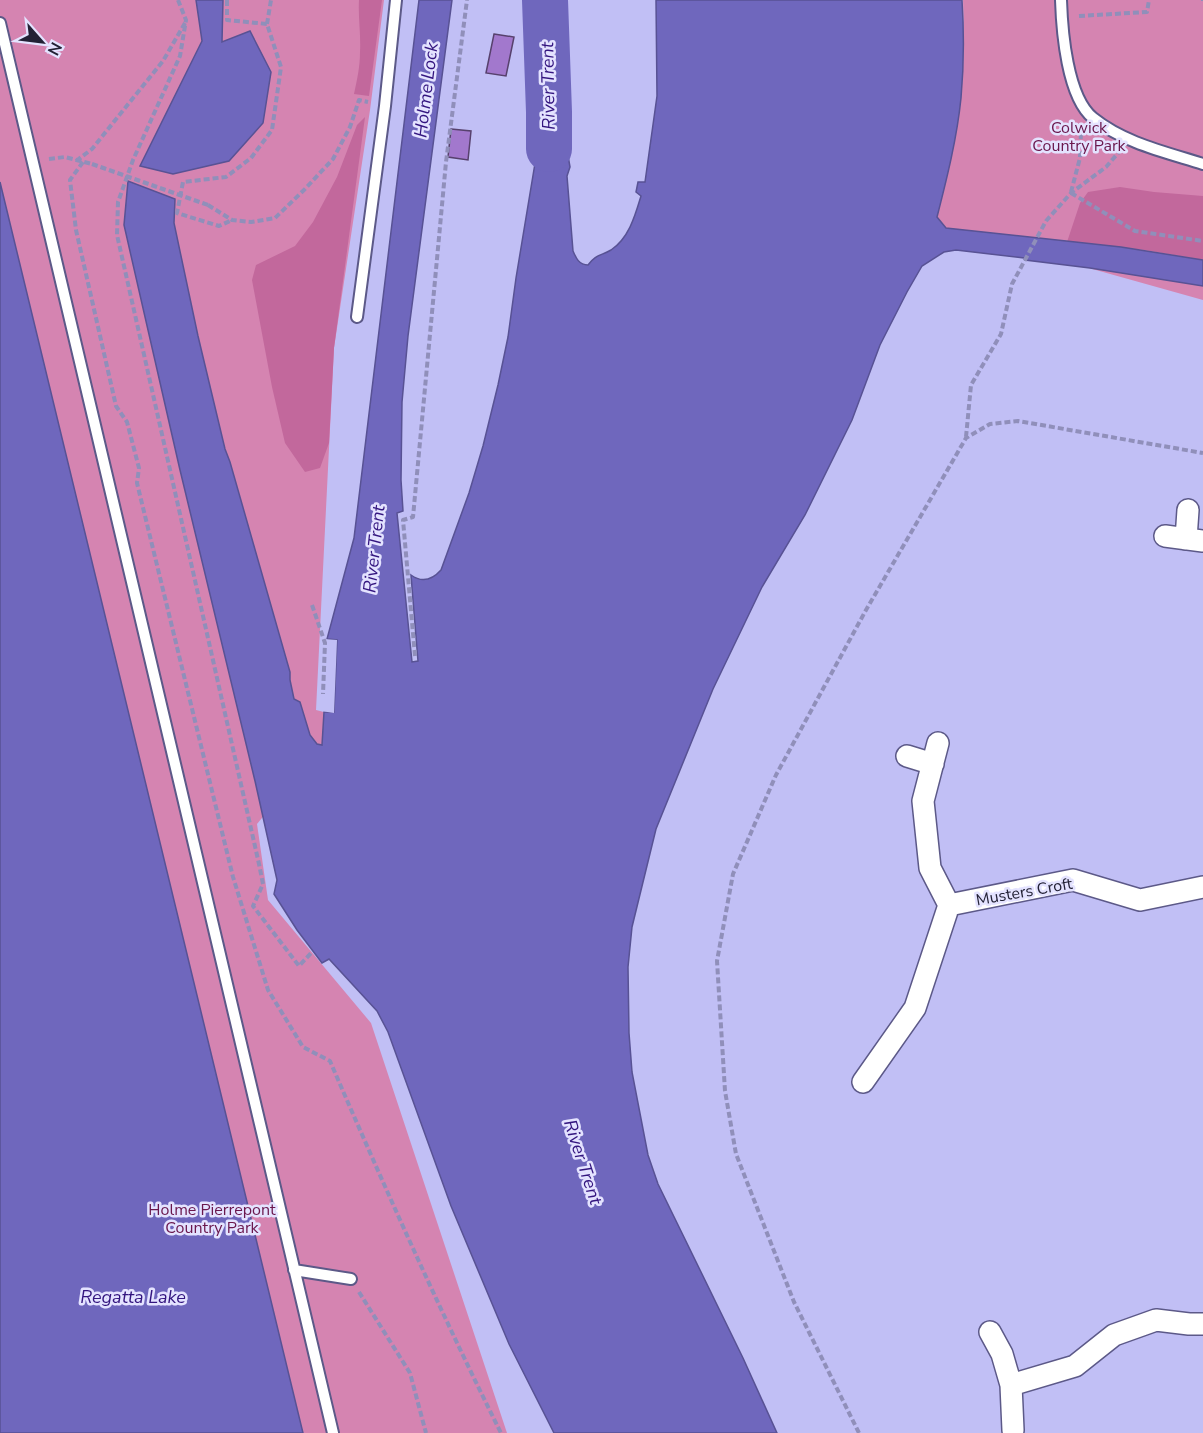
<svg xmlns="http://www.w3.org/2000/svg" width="1203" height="1433" font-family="'Nunito Sans',sans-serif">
  <rect width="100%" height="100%" fill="#c1bff5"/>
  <path fill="#d584b1" d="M0,0H384L370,110L334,348L316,710L324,712L322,745L257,824L268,900L371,1023L507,1433H0Z
    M963,0H1203V300L946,228L937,217C947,178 956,138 961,98C964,65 964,32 963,0Z"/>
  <path fill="#c2689c" d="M359,0H382L369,96L354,94C357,80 360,67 360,52C361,35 358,17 359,0Z
    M365,117L334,348L329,443L320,468L305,472L285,443L272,387L252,280L256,265L295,246L313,222L337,177L357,125Z
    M1120,187L1154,192L1203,196V260L1145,250L1067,242L1080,203L1088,192Z"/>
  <path fill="#6f67bd" stroke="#585294" stroke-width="1.5" d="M196,0H223L222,42L250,31L271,72L263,123L229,161L173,174L140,166L202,41Z
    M419,0H452L408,336L402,402L401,480L403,511L397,513L412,662L418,661L411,575C422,583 432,580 441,570L469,493L483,446L498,385L508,337L516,278L544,109L543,89L553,83L563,90L566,144L570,167L567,176L573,251C576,258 579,265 588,265C596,254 601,256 611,250C629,238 635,216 641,196L636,192L638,182H645L657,96L656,0H962C964,32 964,65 961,98C957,138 947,178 937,217L946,228L1121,247L1203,260V286L1090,268L1025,260L1024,258L956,250L944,252L922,266L907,292L880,345L852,420L805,515L762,587L713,689L656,829L632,927L628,967L629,1033L632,1072L648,1155L658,1184L743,1358L777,1433H554L509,1344L451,1206L388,1032L377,1011L329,959L322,963L297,930L274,894L277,880L255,781L180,470L124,225L128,181L175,199L174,223L198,336L225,449L230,462L290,672V680L294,699L300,702L310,735L317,744L322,745L324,712H334L337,640L327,639L354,538Z
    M0,182L303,1433H0Z"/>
  <path fill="#c1bff5" d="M324,639L337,640L334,713L321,711L324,709H331L334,643L326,642Z"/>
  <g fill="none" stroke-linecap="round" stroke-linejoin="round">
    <path stroke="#6f67bd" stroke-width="46" d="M545,0L549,112V149"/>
  </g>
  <path fill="#a278cd" stroke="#57416d" stroke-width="1.5" d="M494,34L514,37L506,76L486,73Z
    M451,129L471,131L468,160L448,157Z"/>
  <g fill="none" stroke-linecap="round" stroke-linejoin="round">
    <defs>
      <path id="lane" d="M1061,0C1062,31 1067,97 1093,118C1124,143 1165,152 1203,164
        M0,23L333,1433
        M357,317L385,106L396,0
        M294,1270L351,1279"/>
      <path id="street" d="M1165,536L1203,541
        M1186,539L1188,510
        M907,756L933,764
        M949,905L1073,880L1140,900L1203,887
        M863,1082L915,1008L949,905L930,868L923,801L938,743
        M990,1332L1002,1354L1011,1385L1013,1430
        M1011,1385L1075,1366L1114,1335L1156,1320L1189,1324H1203"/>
    </defs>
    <use href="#lane" stroke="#5c5988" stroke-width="14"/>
    <use href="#street" stroke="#5c5988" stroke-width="24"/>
    <path stroke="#908fba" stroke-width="4" stroke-dasharray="6 3" stroke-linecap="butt" d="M178,0L186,20L180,56L133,160L118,202L117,235L259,864L263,884L253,906L299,966L312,952
      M227,0V20L267,24L281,67L272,130L251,158L226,177L183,182L177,213L219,226L232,220
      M1203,0V1
      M1079,16L1147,12L1149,0
      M267,24L271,0
      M49,159L65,157L92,164
      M76,161L92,149L163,61L185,23
      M83,162L70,180L76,230L116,406L127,422L139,468L137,483L233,877L268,990L303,1047L330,1061C384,1186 440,1311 501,1433
      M1071,192L1080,158L1081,132
      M1071,193L1135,231L1203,241
      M208,205L232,220L251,222L275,218L304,190L333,159L350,127L359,100L368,102
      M966,437L971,385L1001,334L1012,284L1046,221L1071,193L1106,167L1119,152
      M312,605L325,643L323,694
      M415,656L403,520L413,517L446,162L467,0
      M359,1292L410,1373L426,1433
      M859,1433L794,1302L736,1154L725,1091L717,961L733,874L776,775L866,610L966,438L990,424L1018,421L1203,453"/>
    <use href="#lane" stroke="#fff" stroke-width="10"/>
    <use href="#street" stroke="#fff" stroke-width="21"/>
    <path stroke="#908fba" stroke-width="4" stroke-dasharray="6 3" stroke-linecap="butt" d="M92,164L208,205"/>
  </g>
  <g text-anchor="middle" stroke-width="5" stroke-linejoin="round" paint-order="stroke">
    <g font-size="16" fill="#6a174d" stroke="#e4e3ff">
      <text x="1079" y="133">Colwick<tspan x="1079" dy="18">Country Park</tspan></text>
      <text x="212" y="1215">Holme Pierrepont<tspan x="212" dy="18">Country Park</tspan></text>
    </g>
    <g font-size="16" fill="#222135" stroke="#e4e3ff">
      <text transform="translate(1024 891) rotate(-10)" y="6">Musters Croft</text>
    </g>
    <g font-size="18" font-style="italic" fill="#33157f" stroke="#e4e3ff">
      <text transform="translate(548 86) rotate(-91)" y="6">River Trent</text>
      <text transform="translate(426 90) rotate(-83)" y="6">Holme Lock</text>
      <text transform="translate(374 549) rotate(-84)" y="6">River Trent</text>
      <text transform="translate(583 1162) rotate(72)" y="6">River Trent</text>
      <text x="133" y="1303">Regatta Lake</text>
    </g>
  </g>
  <g transform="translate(42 42) rotate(118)" stroke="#e4e3ff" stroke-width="4.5" paint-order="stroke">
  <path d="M0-4.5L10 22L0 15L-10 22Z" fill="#222135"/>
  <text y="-9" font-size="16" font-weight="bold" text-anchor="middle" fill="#222135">N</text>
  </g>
</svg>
